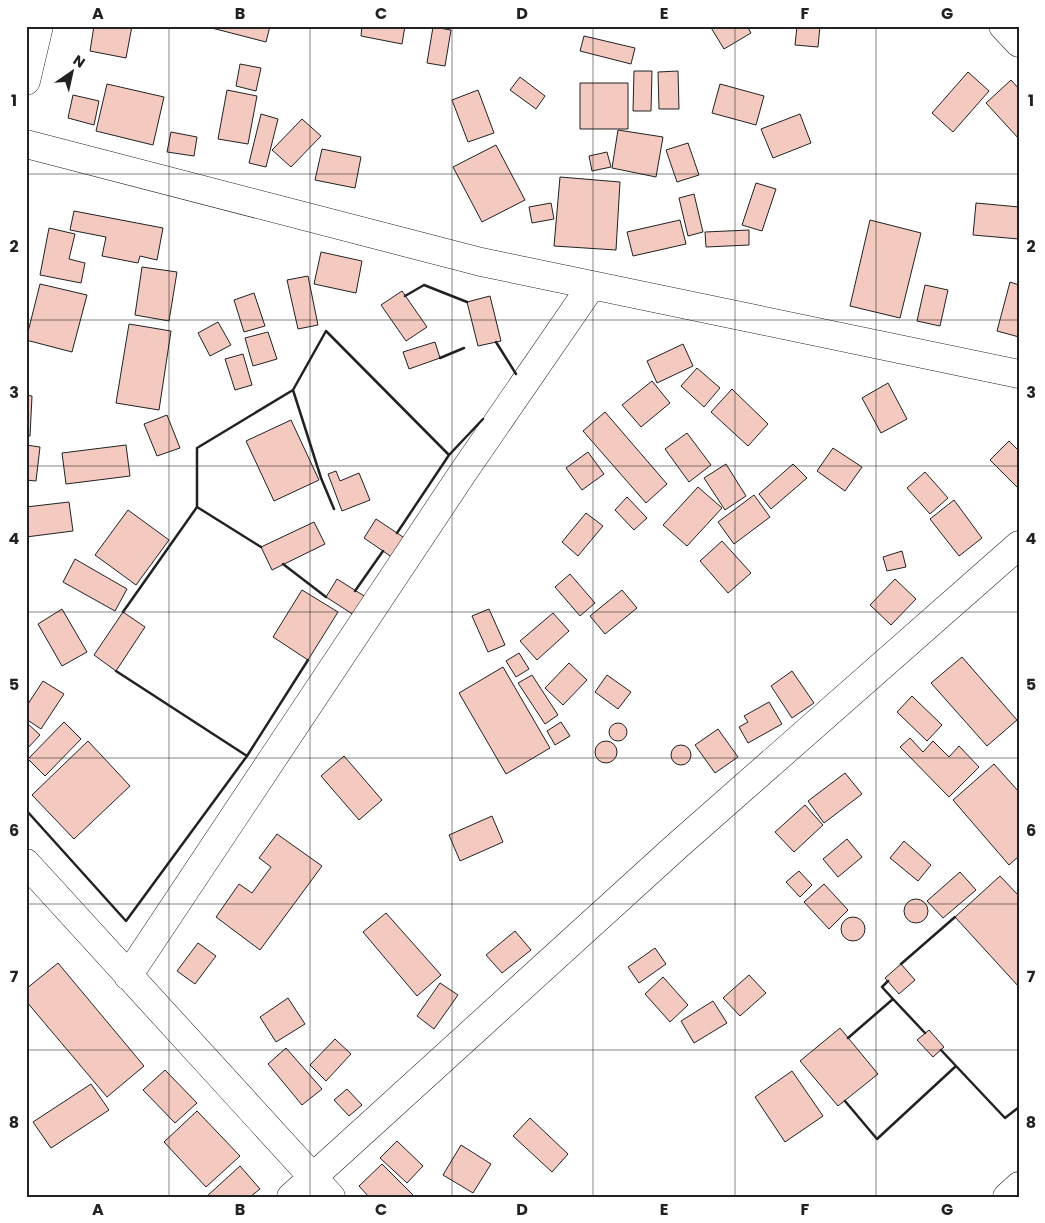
<svg xmlns="http://www.w3.org/2000/svg" width="1045" height="1223" font-family="Poppins,sans-serif">
  <rect width="100%" height="100%" fill="#fff"/>
  <path fill="#f3c9c0" stroke="#222" d="M94,26H132L126,58L90,51Z
    M204,26H270L266,42Z
    M362,26H405L402,44L361,36Z
    M710,26H747L751,33L724,49Z
    M797,26H820L818,47L795,45Z
    M433,27L451,30L445,66L427,63Z
    M584,36L635,48L631,64L580,51Z
    M240,64L261,68L256,91L236,86Z
    M634,71H652L651,111H633Z
    M678,71L679,109H659L658,72Z
    M968,72L989,91L953,132L932,113Z
    M520,77L545,96L536,109L510,90Z
    M1011,80L1019,89V139L986,103Z
    M580,83H628V129H580Z
    M107,84L164,97L153,145L96,131Z
    M720,84L764,96L756,125L712,113Z
    M227,90L257,96L248,144L218,139Z
    M478,90L494,133L468,142L452,100Z
    M73,95L99,101L94,125L68,118Z
    M261,114L278,119L266,167L249,163Z
    M800,114L811,143L773,158L761,129Z
    M302,119L321,136L291,167L272,150Z
    M618,130L663,137L656,177L612,168Z
    M171,132L197,137L194,156L167,152Z
    M688,143L699,175L677,182L666,150Z
    M496,145L525,200L482,222L453,167Z
    M322,149L361,157L355,188L315,180Z
    M607,152L611,167L592,171L589,156Z
    M560,177L620,182L616,250L554,246Z
    M756,183L776,189L762,231L742,225Z
    M694,194L703,232L688,236L679,198Z
    M551,203L554,219L532,223L529,207Z
    M976,203L1019,207V239L973,235Z
    M74,211L163,228L157,260L140,256L138,263L102,256L106,237L70,230Z
    M680,220L686,244L633,256L627,232Z
    M870,220L921,233L900,318L850,306Z
    M49,228L75,234L69,259L85,263L81,283L40,275Z
    M749,230V245L706,247L705,232Z
    M321,252L362,261L356,293L314,284Z
    M142,267L177,272L169,321L135,315Z
    M308,276L318,325L298,329L287,280Z
    M1010,282L1019,285V337L997,331Z
    M40,284L87,295L72,352L26,340Z
    M925,285L948,290L940,326L917,321Z
    M402,291L427,327L406,341L381,305Z
    M254,293L265,326L244,332L234,300Z
    M490,296L501,341L478,346L467,302Z
    M218,322L231,345L210,356L198,333Z
    M129,324L171,331L159,410L116,403Z
    M268,332L277,359L253,366L245,338Z
    M435,342L440,358L409,369L403,352Z
    M683,344L693,366L657,383L647,361Z
    M243,354L252,385L235,390L225,359Z
    M697,368L720,388L704,407L681,386Z
    M652,381L670,403L641,427L622,405Z
    M888,383L907,419L881,433L862,398Z
    M732,389L768,424L748,446L711,412Z
    M26,395L32,396L30,436H26Z
    M605,412L667,484L646,503L583,431Z
    M167,415L180,448L157,456L144,424Z
    M291,420L319,480L274,501L246,441Z
    M687,433L711,465L689,482L665,449Z
    M1009,441L1019,451V489L990,460Z
    M26,445L40,447L36,481L26,480Z
    M126,445L130,476L66,484L62,453Z
    M833,448L862,467L845,491L817,471Z
    M588,452L604,474L582,490L566,468Z
    M726,464L746,496L725,510L704,478Z
    M793,464L807,478L771,509L759,494Z
    M336,471L340,481L359,473L370,500L342,511L328,474Z
    M925,472L948,498L930,514L907,488Z
    M698,487L722,508L687,546L663,525Z
    M754,495L770,517L734,544L718,522Z
    M627,497L647,518L634,530L615,510Z
    M954,500L982,538L959,556L930,519Z
    M69,502L73,531L26,537V507Z
    M128,510L169,540L136,585L95,555Z
    M586,513L603,526L578,556L562,542Z
    M376,519L409,541L396,560L364,538Z
    M314,522L325,544L272,570L261,547Z
    M722,541L751,573L728,593L700,561Z
    M902,551L906,567L887,571L883,557Z
    M75,559L127,589L115,611L63,582Z
    M570,574L595,603L580,616L555,587Z
    M337,579L369,599L357,617L326,597Z
    M895,579L916,599L891,625L870,605Z
    M302,590L338,612L308,660L273,637Z
    M622,590L637,608L605,634L590,616Z
    M62,609L87,652L62,666L38,624Z
    M489,609L505,645L488,652L472,616Z
    M123,612L145,627L116,671L94,655Z
    M553,613L569,631L537,660L520,641Z
    M519,653L529,669L516,677L506,661Z
    M962,657L1017,720L987,746L931,683Z
    M569,663L587,680L563,705L545,688Z
    M503,667L550,748L506,774L459,693Z
    M792,671L814,703L792,718L771,686Z
    M532,675L558,715L545,724L518,683Z
    M607,675L631,692L618,709L595,692Z
    M43,681L64,694L41,729L26,719V707Z
    M912,696L942,725L927,741L897,712Z
    M769,702L782,724L748,743L739,727L748,722L744,716Z
    M26,722L40,735L26,750Z
    M64,722L81,739L45,776L28,759Z
    M561,722L570,736L555,745L547,731Z
    M609 732a9 9 0 1 1 18 0a9 9 0 1 1-18 0Z
    M718,729L738,757L715,773L695,745Z
    M910,738L923,752L933,741L949,757L959,746L979,767L949,797L900,747Z
    M595 752a11 11 0 1 1 22 0a11 11 0 1 1-22 0Z
    M88,741L130,786L74,839L32,795Z
    M671 755a10 10 0 1 1 20 0a10 10 0 1 1-20 0Z
    M344,756L382,800L359,820L321,776Z
    M994,764L1019,792V856L1009,865L953,800Z
    M845,773L862,794L824,823L808,801Z
    M805,805L823,825L794,852L775,832Z
    M492,816L503,842L460,861L449,835Z
    M277,834L322,866L260,950L216,917L239,884L252,893L271,867L259,858Z
    M847,839L862,857L838,877L823,859Z
    M904,841L931,865L918,881L890,858Z
    M799,871L812,885L800,897L786,882Z
    M960,872L976,890L943,918L927,901Z
    M1000,876L1019,896V987L955,917Z
    M824,884L848,910L829,929L804,902Z
    M904 911a12 12 0 1 1 24 0a12 12 0 1 1-24 0Z
    M386,913L441,975L417,996L363,932Z
    M841 929a12 12 0 1 1 24 0a12 12 0 1 1-24 0Z
    M515,931L531,950L502,973L486,955Z
    M198,943L216,956L195,984L177,971Z
    M655,948L666,964L639,983L628,967Z
    M58,963L144,1066L107,1097L26,1001V989Z
    M901,964L915,980L899,994L885,978Z
    M749,975L766,993L740,1016L723,998Z
    M663,977L688,1005L670,1022L645,994Z
    M440,983L458,995L434,1029L417,1016Z
    M288,998L305,1024L276,1042L260,1017Z
    M713,1001L727,1023L694,1043L681,1021Z
    M840,1028L878,1074L838,1106L800,1061Z
    M929,1030L944,1047L933,1057L917,1040Z
    M335,1039L351,1054L326,1081L310,1065Z
    M286,1048L322,1089L302,1105L268,1064Z
    M165,1070L197,1103L175,1123L143,1090Z
    M792,1071L823,1116L785,1142L755,1097Z
    M91,1084L109,1110L51,1148L33,1122Z
    M347,1089L362,1105L349,1116L334,1100Z
    M197,1111L240,1156L206,1187L164,1142Z
    M530,1118L568,1154L552,1172L513,1136Z
    M397,1141L423,1166L407,1183L380,1158Z
    M461,1145L491,1164L473,1193L443,1175Z
    M382,1164L415,1197H369L359,1186Z
    M240,1166L260,1189L250,1197H206Z"/>
  <g fill="none" stroke-linecap="round" stroke-linejoin="round">
    <defs>
      <path id="minor" d="M1003,26L1019,43
        M26,81L39,26
        M26,144L481,262L1019,374
        M26,863L331,1197
        M128,976L462,474L592,285
        M291,1197L677,846L1019,545
        M1007,1197L1019,1186"/>
    </defs>
    <use href="#minor" stroke="#222" stroke-width="29"/>
    <use href="#minor" stroke="#fff" stroke-width="28"/>
    <path stroke="#222" stroke-width="2.5" d="M405,296L424,285L467,302
      M496,342L516,374
      M440,358L464,348
      M449,455L483,419
      M197,507V448L293,390
      M334,509L321,478L293,390L326,331L449,455L397,533
      M283,564L326,597
      M355,591L383,551
      M123,612L197,507L261,547
      M247,756L308,660
      M26,810L126,921L247,756L116,671
      M901,964L955,917
      M888,981L882,987L893,999
      M848,1038L893,999L925,1033
      M941,1050L956,1066
      M845,1101L877,1139L956,1066L1005,1118L1019,1107"/>
  </g>
  <path fill="none" stroke="#222" stroke-width="1" stroke-opacity="0.55" d="M169,26V1197M310,26V1197M452,26V1197M593,26V1197M735,26V1197M876,26V1197M26,174H1019M26,320H1019M26,466H1019M26,612H1019M26,758H1019M26,904H1019M26,1050H1019"/>
  <rect width="1045" height="1223" fill="none" stroke="#ffffff" stroke-width="55"/>
  <g transform="translate(72 72) rotate(34)" stroke="#ffffff" stroke-width="4" paint-order="stroke">
  <path d="M0-4L9 19L0 12L-9 19Z" fill="#222222"/>
  <text y="-8" font-size="14" font-weight="bold" text-anchor="middle" fill="#222222">N</text>
  </g>
  <rect x="28" y="28" width="990" height="1168" fill="none" stroke="#222" stroke-width="2"/>
  <g font-size="16" text-anchor="middle" font-weight="bold" fill="#222">
    <text x="98" y="19">A</text>
    <text x="240" y="19">B</text>
    <text x="381" y="19">C</text>
    <text x="522" y="19">D</text>
    <text x="664" y="19">E</text>
    <text x="805" y="19">F</text>
    <text x="947" y="19">G</text>
    <text x="14" y="106">1</text>
    <text x="1031" y="106">1</text>
    <text x="14" y="252">2</text>
    <text x="1031" y="252">2</text>
    <text x="14" y="398">3</text>
    <text x="1031" y="398">3</text>
    <text x="14" y="544">4</text>
    <text x="1031" y="544">4</text>
    <text x="14" y="690">5</text>
    <text x="1031" y="690">5</text>
    <text x="14" y="836">6</text>
    <text x="1031" y="836">6</text>
    <text x="14" y="982">7</text>
    <text x="1031" y="982">7</text>
    <text x="14" y="1128">8</text>
    <text x="1031" y="1128">8</text>
    <text x="98" y="1215">A</text>
    <text x="240" y="1215">B</text>
    <text x="381" y="1215">C</text>
    <text x="522" y="1215">D</text>
    <text x="664" y="1215">E</text>
    <text x="805" y="1215">F</text>
    <text x="947" y="1215">G</text>
  </g>
</svg>
